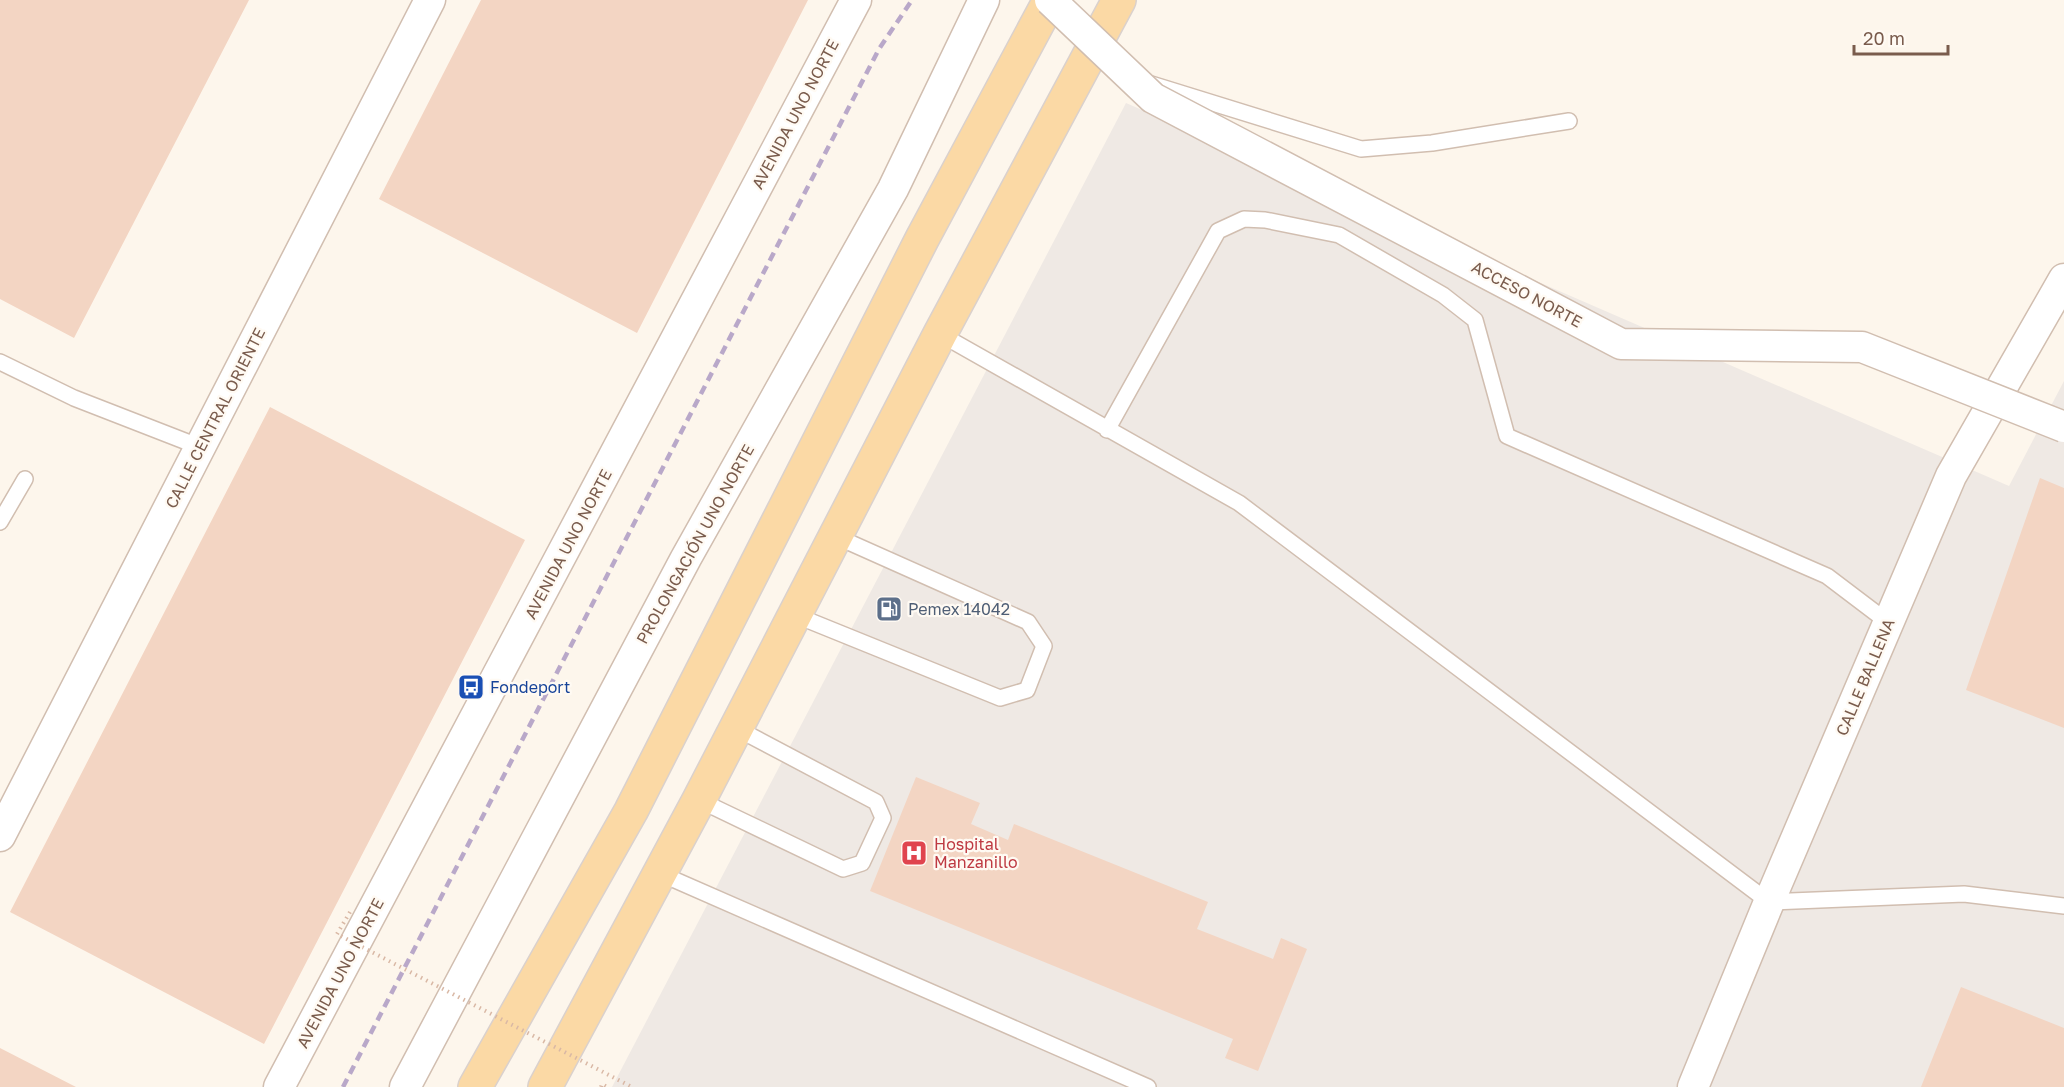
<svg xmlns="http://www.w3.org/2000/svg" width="2064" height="1087" font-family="'Golos Text',sans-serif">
  <rect width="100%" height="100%" fill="#fdf6ec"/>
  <path fill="#efe9e4" d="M1126,103L2009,486L2064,381V1087H612Z"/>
  <path fill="#f3d5c3" d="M0,0H249L74,338L0,299Z
    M481,0H808L637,333L379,199Z
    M270,407L525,540L264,1044L10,912Z
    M2040,478L2064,488V728L1966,690Z
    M916,777L980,803L971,824L1008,840L1014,824L1208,902L1197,929L1273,959L1281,938L1307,949L1258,1071L1225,1058L1233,1039L870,891Z
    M1961,987L2064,1028V1087H1921Z
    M0,1048L76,1087H0Z"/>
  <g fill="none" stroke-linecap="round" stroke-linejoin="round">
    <defs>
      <path id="service" d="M1148,83L1361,149L1432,143L1569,121
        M940,334L1239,503L1769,902L1964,894L2064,906
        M0,362L74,398L200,447
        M1107,430L1218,231L1244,219L1265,220L1339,235L1443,295L1475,320L1507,436L1827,576L1889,623
        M0,522L25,479
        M795,615L1000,698L1027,690L1044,646L1028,622L835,536
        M699,800L843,869L862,863L883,818L876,802L736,728
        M659,873L1148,1087"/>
      <path id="minor" d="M0,836L430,0
        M279,1087L856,0
        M405,1087L686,558L893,189L984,0
        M1693,1087L1769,902L1951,476L2064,279"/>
      <path id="primary" d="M475,1087L631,811L922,239L1050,0
        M545,1087L699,800L940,334L1119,0"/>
    </defs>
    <use href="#service" stroke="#d1beb0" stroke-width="18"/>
    <use href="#minor" stroke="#d1beb0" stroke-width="33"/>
    <use href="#primary" stroke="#dad1cd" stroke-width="36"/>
    <path stroke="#d9b8a5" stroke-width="4" stroke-dasharray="1.5 4.5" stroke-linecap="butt" d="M601,1087L602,1084L607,1087"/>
    <use href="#service" stroke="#fff" stroke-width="15"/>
    <use href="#minor" stroke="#fff" stroke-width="30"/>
    <use href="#primary" stroke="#fbd9a5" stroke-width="33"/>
    <path stroke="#b9a8c9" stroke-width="4.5" stroke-dasharray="9 6" stroke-linecap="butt" d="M343,1087L879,49L912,0"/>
    <defs>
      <path id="minor-bridge" d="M1050,0L1153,98L1621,344L1862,347L2064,427"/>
    </defs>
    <use href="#minor-bridge" stroke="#d1beb0" stroke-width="33" stroke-linecap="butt"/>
    <path stroke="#d9b8a5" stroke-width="4" stroke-dasharray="1.5 4.5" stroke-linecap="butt" d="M350,912L337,934L632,1087"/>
    <use href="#minor-bridge" stroke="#fff" stroke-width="30"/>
  </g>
  <defs>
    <symbol id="fuel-square" viewBox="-11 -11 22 22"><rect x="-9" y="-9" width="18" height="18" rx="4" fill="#5c6f8a" stroke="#fffaf3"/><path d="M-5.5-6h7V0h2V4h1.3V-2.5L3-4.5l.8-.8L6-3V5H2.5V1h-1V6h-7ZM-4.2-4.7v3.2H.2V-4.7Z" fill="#fff"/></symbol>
    <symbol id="bus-square" viewBox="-11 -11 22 22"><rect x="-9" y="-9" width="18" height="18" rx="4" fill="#1a4fb4" stroke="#fffaf3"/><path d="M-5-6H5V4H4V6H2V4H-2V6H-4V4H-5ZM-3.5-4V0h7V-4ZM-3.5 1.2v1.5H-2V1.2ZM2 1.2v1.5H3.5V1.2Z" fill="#fff"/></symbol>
    <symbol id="hospital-square" viewBox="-11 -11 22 22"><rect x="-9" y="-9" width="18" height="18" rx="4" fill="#e0444e" stroke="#fffaf3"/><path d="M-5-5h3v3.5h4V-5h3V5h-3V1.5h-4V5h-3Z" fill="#fff"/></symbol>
  </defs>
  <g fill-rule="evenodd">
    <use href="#fuel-square" x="874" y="594" width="30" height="30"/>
    <use href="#bus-square" x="456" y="672" width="30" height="30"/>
    <use href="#hospital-square" x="899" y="838" width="30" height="30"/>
  </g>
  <g text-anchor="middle" stroke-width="4.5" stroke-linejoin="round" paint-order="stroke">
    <g font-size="16" fill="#7a5c4d" stroke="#fffaf3">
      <text transform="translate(795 114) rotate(-62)" y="6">AVENIDA UNO NORTE</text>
      <text transform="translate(1527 294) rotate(28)" y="6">ACCESO NORTE</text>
      <text transform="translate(215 418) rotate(-63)" y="6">CALLE CENTRAL ORIENTE</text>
      <text transform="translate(568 544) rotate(-62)" y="6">AVENIDA UNO NORTE</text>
      <text transform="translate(695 544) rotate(-61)" y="6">PROLONGACIÓN UNO NORTE</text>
      <text transform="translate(1865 677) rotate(-67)" y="6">CALLE BALLENA</text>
      <text transform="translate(340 973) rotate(-62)" y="6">AVENIDA UNO NORTE</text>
    </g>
    <g font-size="16" fill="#4e5e75" stroke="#fffaf3" text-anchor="start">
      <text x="908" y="615">Pemex 14042</text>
    </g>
    <g font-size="16" fill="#164399" stroke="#fffaf3" text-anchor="start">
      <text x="490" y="693">Fondeport</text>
    </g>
    <g font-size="16" fill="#be3a42" stroke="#fffaf3" text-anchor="start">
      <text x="934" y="850">Hospital<tspan x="934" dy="18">Manzanillo</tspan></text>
    </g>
  </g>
  <path d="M1854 45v9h94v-9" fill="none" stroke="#7a5c4d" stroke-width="3"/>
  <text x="1863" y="45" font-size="18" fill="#7a5c4d" stroke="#fffaf3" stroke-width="4.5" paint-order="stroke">20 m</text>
</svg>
